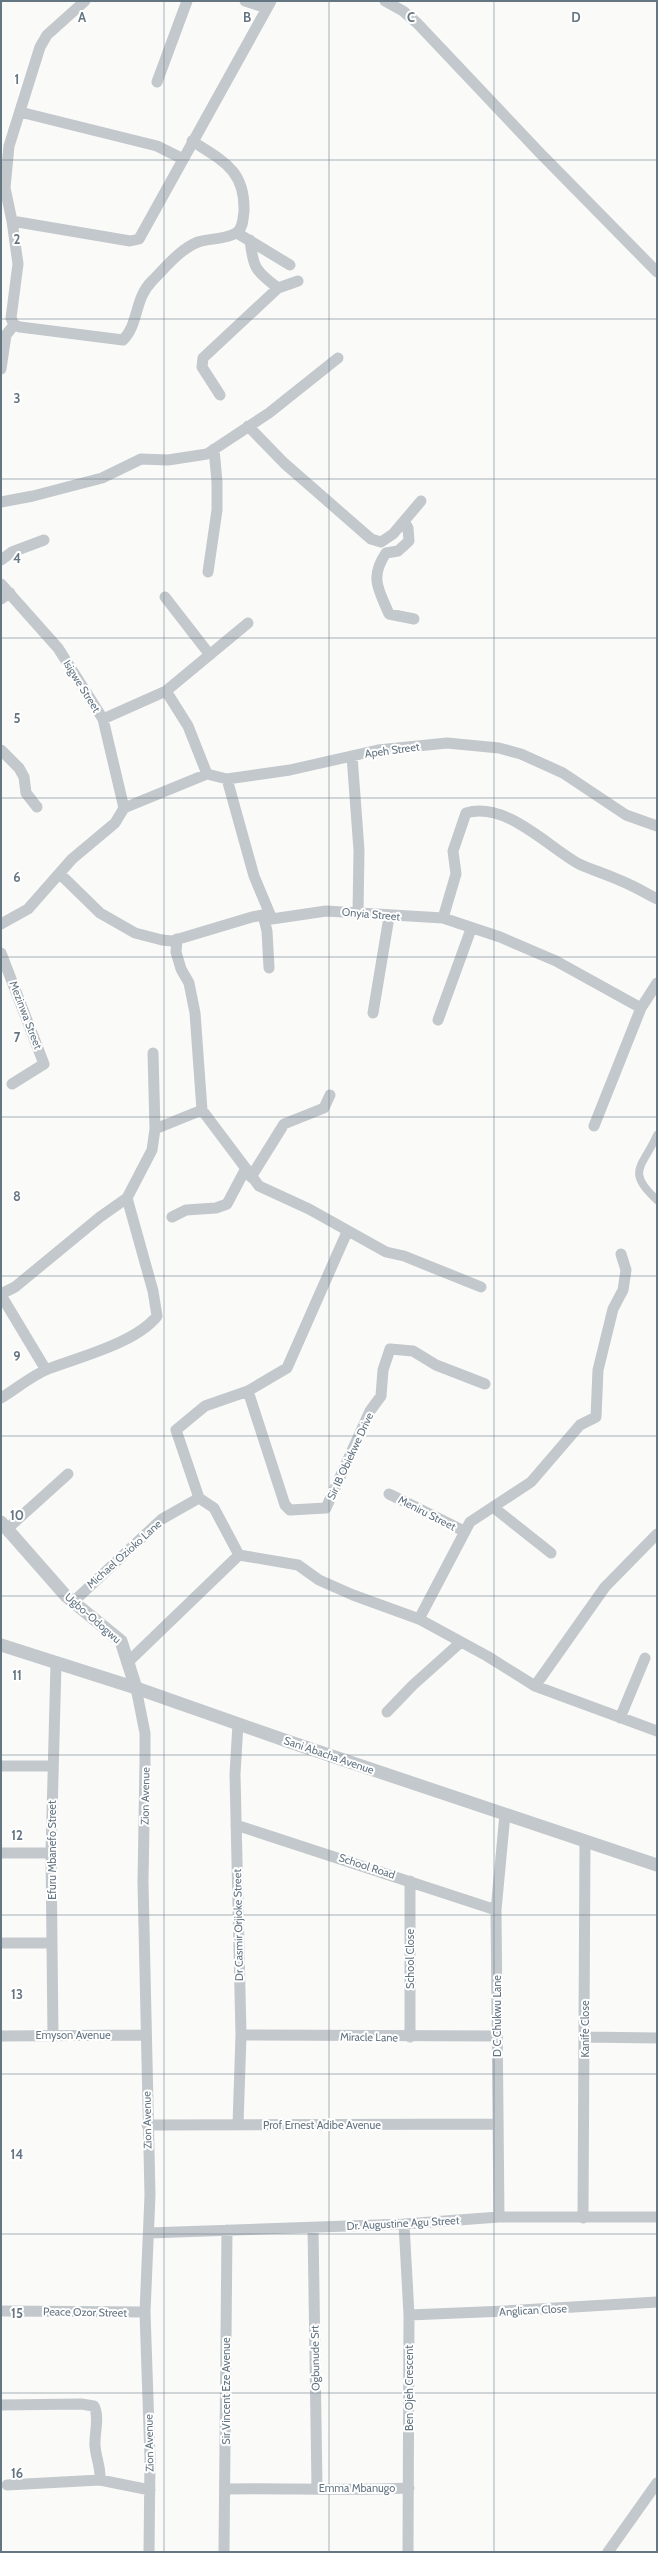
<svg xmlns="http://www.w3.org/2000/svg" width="658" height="2553" font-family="Cabin,sans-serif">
  <rect width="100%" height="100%" fill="#fafaf8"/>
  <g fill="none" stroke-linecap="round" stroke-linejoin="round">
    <path stroke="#c3c8cc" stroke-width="8" d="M657,1135C643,1167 625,1171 657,1200"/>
    <path stroke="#c3c8cc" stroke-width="11" d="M85,1L47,35L40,47L9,146L5,188L12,221L18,264L11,318L14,325L20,327L123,340C139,324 134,299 152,281C165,268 180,249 198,242C210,238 224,240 236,233C243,229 243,219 244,211C245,170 223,161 192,141
      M245,1L267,8
      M385,1L403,11L417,23L539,152L657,272
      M157,82L187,1
      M20,112L157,146L183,159
      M12,221L130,241L139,239L271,1
      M237,233L290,265
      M250,240C253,267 255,271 278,288
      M1,369L6,335L14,325
      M220,395L202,367L203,358L278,288L298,281
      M248,426L284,463L371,539L381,542L393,534L421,501
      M1,502L33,496L102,478L141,459L168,460L207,454L269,413L338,358
      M404,521L408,528L409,541L398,551L386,553C369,578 379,590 389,614L414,619
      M1,560L12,552L44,540
      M208,572L217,510V482L214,449
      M1,584L58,648L103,719L124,808
      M165,597L210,655
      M1,599L10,593
      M166,691L188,726L207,774
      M103,719L166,691L248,623
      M1,750L19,768L24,777L26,793L37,807
      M352,756L359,850L358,912
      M227,779L254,876L272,919
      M124,808L207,774L227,779L290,770L378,750L447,743L499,748L521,754L563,773L626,815L657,826
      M60,874L100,913L135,933L162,940L172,941L252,917L263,915L272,919L326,911L443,918L500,937L556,961L641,1008
      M263,915L267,931L269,968
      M443,918L456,874L453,851L466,813C506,801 548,847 579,864C592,870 606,874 619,880C632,885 644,892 657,899
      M1,924L28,909L72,859L115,823L124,808
      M177,939L176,952L181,969L189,983L195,1013L202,1110L259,1186L309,1209L386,1252L404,1256L481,1287
      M1,953L44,1064L12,1084
      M373,1013L389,917
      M438,1020L471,929
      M153,1053L155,1129
      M594,1126L641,1008L657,983
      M251,1177L284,1124L324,1108L330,1095
      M172,1217L186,1210L216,1208L227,1204L245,1170
      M1,1294L15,1287L100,1217L127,1198
      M1,1295L46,1370
      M248,1391L285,1505L290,1510L326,1508L370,1411L381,1396L383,1370L390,1349L413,1351L436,1365L485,1384
      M1,1398C16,1389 31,1376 48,1369C79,1357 136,1343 157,1316L153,1291L127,1198L152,1150L155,1129L202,1110
      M389,1494L464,1531
      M493,1507L551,1553
      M7,1529L68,1474
      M239,1555L214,1508L199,1498L176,1430L205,1406L248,1391L287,1368L347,1232
      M73,1602L162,1519L199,1498
      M419,1619L470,1522L531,1482L580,1425L596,1417L598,1370L613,1309L623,1290L626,1270L621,1254
      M127,1663L239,1555L298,1565L319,1580L353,1595L419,1619L487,1656L535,1686L657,1731
      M535,1686L605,1587L657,1534
      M136,1688L145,1733V1763L143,1882L150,2195L145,2312L150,2458L149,2552
      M387,1712L413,1685L461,1642
      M620,1718L645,1658
      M238,1724L235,1774L241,2035L238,2125
      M1,1766H53
      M236,1825L496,1910
      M1,1853H51
      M410,1881V2037
      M1,1943H52
      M241,2035L497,2036
      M1,2036L145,2035
      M53,2036L51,1853L56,1664
      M585,2037L657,2038
      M147,2125L498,2124
      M499,2217L496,1910L505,1814
      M583,2218L585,1840
      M404,2224L409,2315L408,2552
      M313,2228L317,2487
      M149,2233L404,2224L499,2217H657
      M1,2311L145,2312
      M409,2315L506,2311L657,2302
      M1,2405L81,2404L94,2406C100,2418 94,2433 95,2446C96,2458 101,2468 100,2480
      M7,2485L100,2480L150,2490
      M226,2489C287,2488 348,2491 409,2488
      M224,2552L227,2230
      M608,2552L657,2483"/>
    <path stroke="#c3c8cc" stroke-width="13" d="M1,1522L66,1596L121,1641L136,1688
      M1,1645L136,1688L290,1742L657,1865"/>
  </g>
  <path fill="none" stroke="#657683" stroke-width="1" stroke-opacity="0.55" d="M164,1V2552M329,1V2552M494,1V2552M1,160H657M1,319H657M1,479H657M1,638H657M1,798H657M1,957H657M1,1117H657M1,1276H657M1,1436H657M1,1596H657M1,1755H657M1,1915H657M1,2074H657M1,2234H657M1,2393H657"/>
  <g text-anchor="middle" stroke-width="4" stroke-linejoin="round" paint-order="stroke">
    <g font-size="11" fill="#657683" stroke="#fff">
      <text transform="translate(82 686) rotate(58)" y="4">Isigwe Street</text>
      <text transform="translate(392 750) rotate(-8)" y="4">Apeh Street</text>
      <text transform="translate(371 914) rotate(5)" y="4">Onyia Street</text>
      <text transform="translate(26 1015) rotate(69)" y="4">Mezinwa Street</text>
      <text transform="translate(350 1456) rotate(-65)" y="4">Sir IB Obiekwe Drive</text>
      <text transform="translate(427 1513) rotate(27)" y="4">Meniru Street</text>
      <text transform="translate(124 1554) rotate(-42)" y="4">Michael Ozioko Lane</text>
      <text transform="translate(93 1618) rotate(41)" y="4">Ugbo-Odogwu</text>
      <text transform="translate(329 1755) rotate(19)" y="4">Sani Abacha Avenue</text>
      <text transform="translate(145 1796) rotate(-89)" y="4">Zion Avenue</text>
      <text transform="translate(52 1850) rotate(-90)" y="4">Efuru Mbanefo Street</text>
      <text transform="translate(367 1866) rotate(18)" y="4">School Road</text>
      <text transform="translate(238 1925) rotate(-91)" y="4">Dr Casmir Orjioke Street</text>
      <text transform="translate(410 1959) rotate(-90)" y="4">School Close</text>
      <text transform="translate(497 2016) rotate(-90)" y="4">D C Chukwu Lane</text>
      <text transform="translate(585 2029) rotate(-90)" y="4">Kanife Close</text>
      <text x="73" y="2039">Emyson Avenue</text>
      <text transform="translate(369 2037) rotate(1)" y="4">Miracle Lane</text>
      <text transform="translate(147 2120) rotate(-91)" y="4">Zion Avenue</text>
      <text x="322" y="2129">Prof Ernest Adibe Avenue</text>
      <text transform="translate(403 2223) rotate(-3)" y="4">Dr. Augustine Agu Street</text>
      <text transform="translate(533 2310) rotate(-3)" y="4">Anglican Close</text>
      <text transform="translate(85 2312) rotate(1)" y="4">Peace Ozor Street</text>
      <text transform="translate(315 2358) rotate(-91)" y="4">Ogbunude Srt</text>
      <text transform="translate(409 2388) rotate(-90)" y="4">Ben Ojeh Crescent</text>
      <text transform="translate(226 2391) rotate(-90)" y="4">Sir Vincent Eze Avenue</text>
      <text transform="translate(149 2443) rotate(-91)" y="4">Zion Avenue</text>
      <text x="357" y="2492">Emma Mbanugo</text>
    </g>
  </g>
  <g font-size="13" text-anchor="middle" font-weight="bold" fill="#657683" stroke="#fff" stroke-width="4" stroke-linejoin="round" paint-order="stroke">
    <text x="82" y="22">A</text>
    <text x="247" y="22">B</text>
    <text x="411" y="22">C</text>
    <text x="576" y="22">D</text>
    <text x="17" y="84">1</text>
    <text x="17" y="244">2</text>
    <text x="17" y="403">3</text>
    <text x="17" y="563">4</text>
    <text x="17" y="723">5</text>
    <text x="17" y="882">6</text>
    <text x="17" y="1042">7</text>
    <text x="17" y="1201">8</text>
    <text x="17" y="1361">9</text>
    <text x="17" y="1520">10</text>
    <text x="17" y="1680">11</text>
    <text x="17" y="1840">12</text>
    <text x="17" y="1999">13</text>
    <text x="17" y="2159">14</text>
    <text x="17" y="2318">15</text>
    <text x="17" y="2478">16</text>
  </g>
  <rect width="658" height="2553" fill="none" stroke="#657683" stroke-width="4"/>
</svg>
